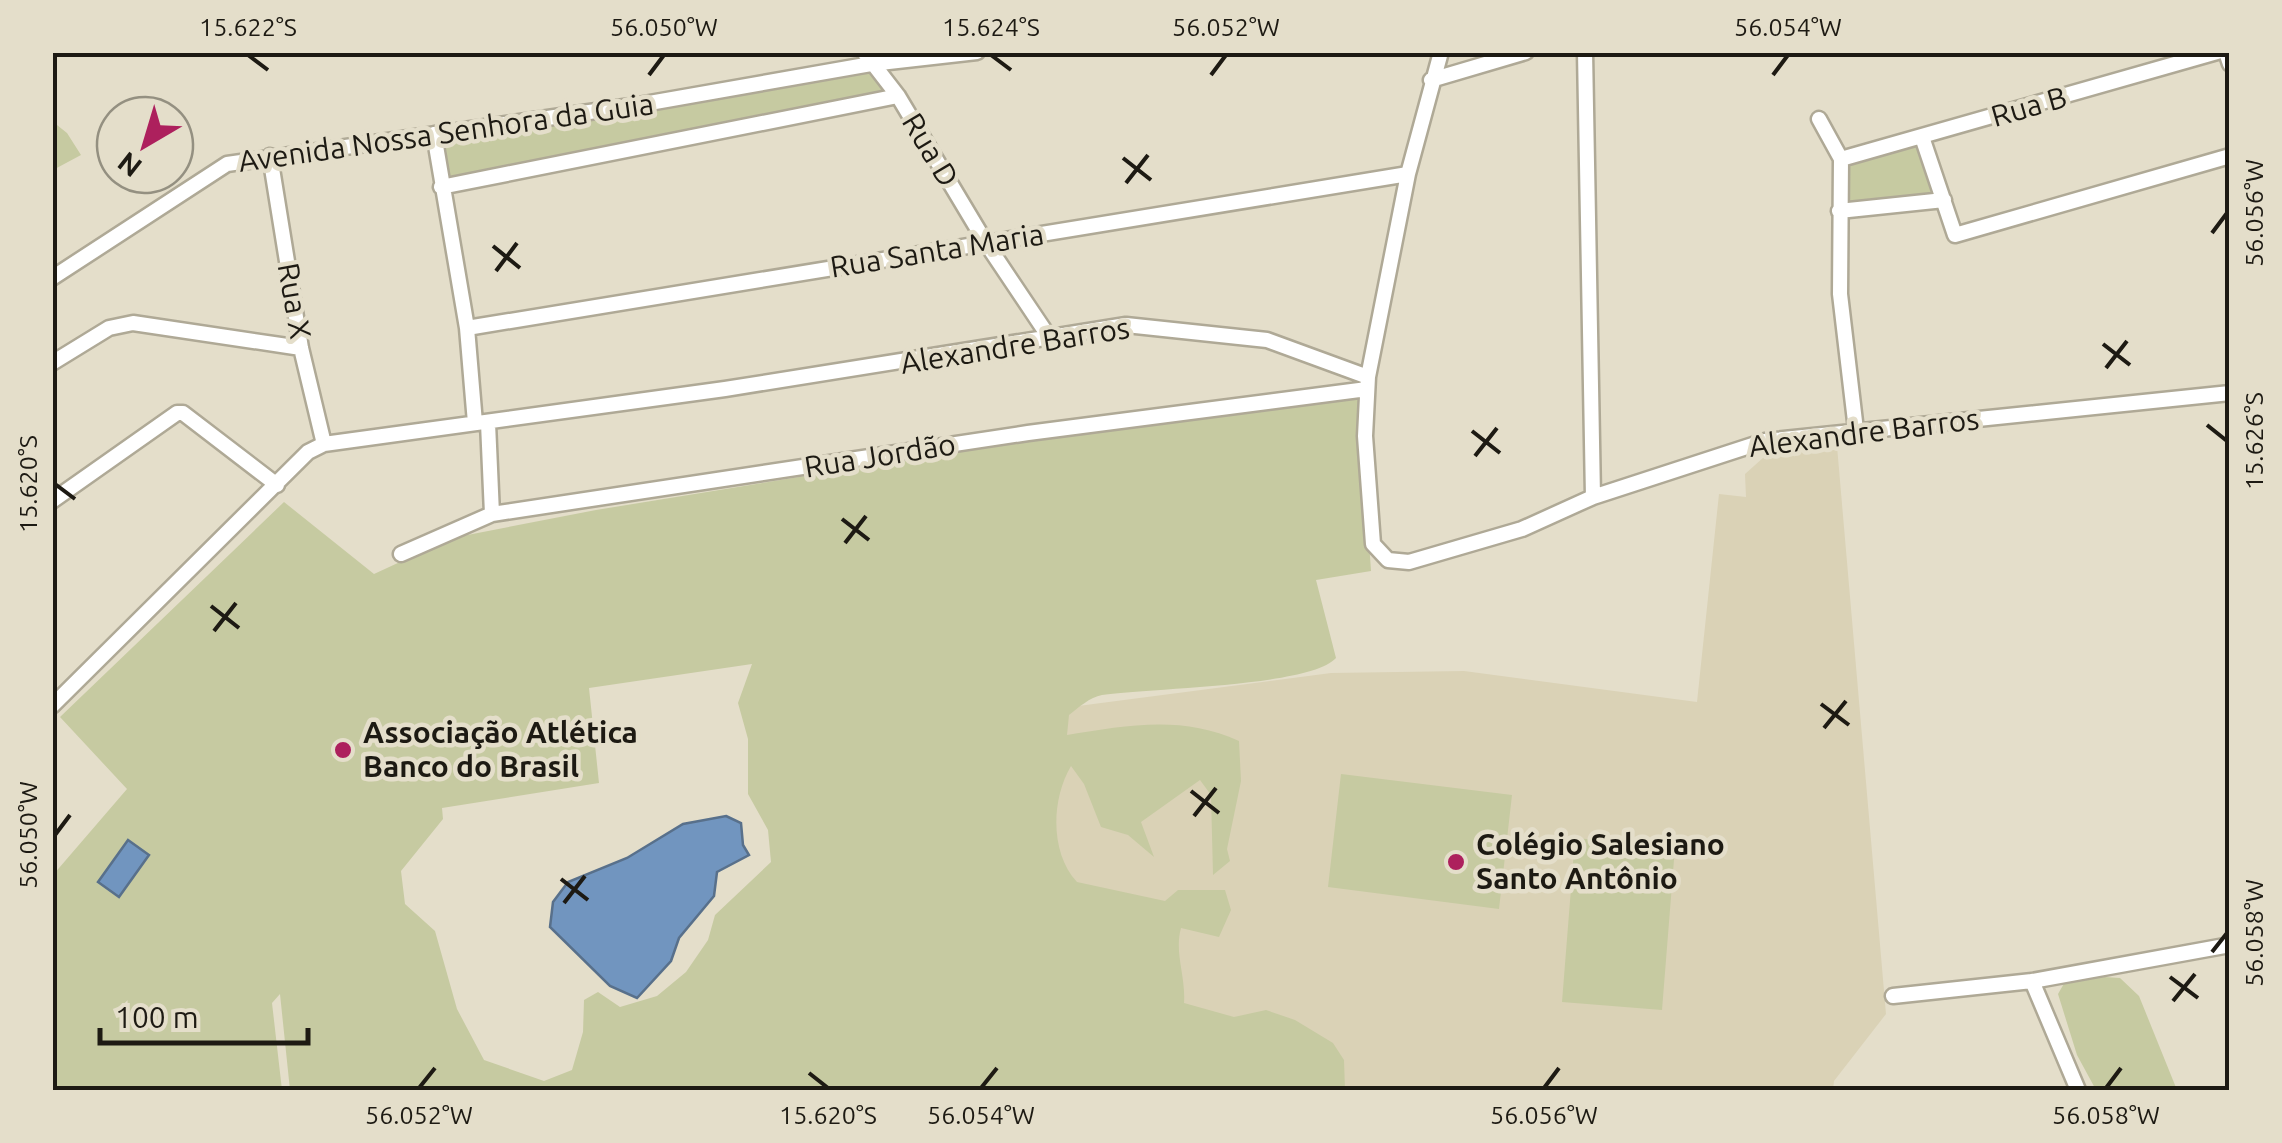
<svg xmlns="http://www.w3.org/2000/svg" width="2282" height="1143" font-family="Ubuntu,sans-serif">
  <rect width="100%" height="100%" fill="#e4deca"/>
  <path fill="#dad2b6" d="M1837,446L1886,1014L1834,1081L1833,1090H1015L1055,709L1331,673L1464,671L1697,702L1719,494L1746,497L1745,474L1764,457Z"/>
  <path fill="#c6caa1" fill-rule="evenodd" d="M869,69L887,91L451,179L441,139Z
    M52,121L67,133L81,155L53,170Z
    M1920,144L1939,198L1844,208V162Z
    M1359,395L1371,571L1316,580L1336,658C1310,687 1147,688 1102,695C1090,697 1078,708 1069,715L1067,735C1127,725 1183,715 1239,741L1241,781L1227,849L1230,861L1213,875L1211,795L1200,780L1141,822L1154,857L1128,835L1101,827L1084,784L1071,766C1051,800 1050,853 1077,882L1165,901L1178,890H1225L1231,910L1219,937L1181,928C1174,953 1186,976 1184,1003L1234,1017L1266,1010L1295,1020L1333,1043L1344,1060L1345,1090H290L280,994L272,1003L282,1090H53V875L127,789L60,717L284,502L374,574L452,538L596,510L1089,430ZM752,664L738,703L748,739V794L768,830L771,862L715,915L708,940L686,972L657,996L620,1007L598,992L584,1000L583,1032L572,1070L544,1081L484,1060L457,1009L435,931L405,904L401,871L443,819L442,808L599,783L589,688Z
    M1341,774L1512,795L1499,909L1328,887Z
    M1575,838L1675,847L1662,1010L1562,1002Z
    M2089,976L2120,978L2139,996L2177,1090H2096L2077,1055L2058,994L2066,980Z"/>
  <path fill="#7195bf" stroke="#58708b" stroke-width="2.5" d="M726,816L741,823L743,845L749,855L717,872L714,896L679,938L671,961L637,998L610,986L550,927L553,902L568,882L627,858L683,824Z
    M128,840L149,855L119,897L98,882Z"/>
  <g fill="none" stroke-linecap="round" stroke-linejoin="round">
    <defs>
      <path id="minor" d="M864,52L898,96L986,243L1051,340
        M1585,52L1593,497
        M2226,52L2230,64
        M1431,80L1526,52
        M1819,119L1841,159L1840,294L1856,430
        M434,134L467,328L475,423
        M1922,137L1955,235L2230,156
        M270,156L301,348L324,444
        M1841,159L2217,52
        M441,187L898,96
        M1839,211L1944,200
        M52,278L227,164L638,105L871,64L977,52
        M467,328L1408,174
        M52,363L109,328L133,323L301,348
        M1368,377L1408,174L1441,52
        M488,423L492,514
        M52,501L177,413H183L277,485
        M401,554L492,514L1028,433L1367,389
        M52,706L308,452L324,444L725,389L1126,325L1267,340L1368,377L1365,436L1373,544L1388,560L1409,562L1522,529L1593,497L1765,441L2230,393
        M1893,996L2032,981
        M2078,1090L2032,981L2230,945"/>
    </defs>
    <use href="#minor" stroke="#afa996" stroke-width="19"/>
    <use href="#minor" stroke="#fff" stroke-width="14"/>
  </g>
  <path fill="none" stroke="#1d1a13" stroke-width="4" d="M248,55L268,70M991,55L1011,70M649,75L664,55M1211,75L1226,55M1773,75L1788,55M1123,158L1151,180M1126,183L1148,155M2212,233L2227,213M493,246L520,268M496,271L517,243M2103,344L2130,365M2106,368L2127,341M2207,425L2227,441M1472,431L1500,453M1475,456L1497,428M55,484L75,499M842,519L869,540M845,543L866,516M211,606L239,628M214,631L236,603M1821,704L1849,725M1824,728L1846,701M1191,791L1219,813M1194,816L1216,788M55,835L70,815M561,879L588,900M564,903L585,876M2212,952L2227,933M2170,977L2198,998M2173,1001L2195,974M809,1073L828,1088M419,1088L435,1068M981,1088L997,1068M1544,1088L1559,1068M2106,1088L2121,1068"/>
  <g fill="#ad205d" stroke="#e4deca" stroke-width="4">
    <circle cx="343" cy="750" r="10"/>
    <circle cx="1456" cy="862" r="10"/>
  </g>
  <g text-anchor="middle" stroke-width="9" stroke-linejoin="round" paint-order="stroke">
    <g font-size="30" fill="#1d1a13" stroke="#e4deca">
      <text transform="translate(2029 107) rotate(-16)" y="10">Rua B</text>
      <text transform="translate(446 133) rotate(-8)" y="10">Avenida Nossa Senhora da Guia</text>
      <text transform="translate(930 150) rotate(59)" y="10">Rua D</text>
      <text transform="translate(937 251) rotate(-9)" y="10">Rua Santa Maria</text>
      <text transform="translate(294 301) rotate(80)" y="10">Rua X</text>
      <text transform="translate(1015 346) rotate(-9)" y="10">Alexandre Barros</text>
      <text transform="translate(1864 433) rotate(-7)" y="10">Alexandre Barros</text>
      <text transform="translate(880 456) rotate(-9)" y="10">Rua Jordão</text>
    </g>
    <g font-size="30" font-weight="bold" fill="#1d1a13" stroke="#e4deca" text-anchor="start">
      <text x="363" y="743">Associação Atlética<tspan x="363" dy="34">Banco do Brasil</tspan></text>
      <text x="1476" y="855">Colégio Salesiano<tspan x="1476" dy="34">Santo Antônio</tspan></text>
    </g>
  </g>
  <rect width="2282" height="1143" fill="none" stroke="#e4deca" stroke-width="110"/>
  <g transform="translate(145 145) rotate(218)"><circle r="48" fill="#e4deca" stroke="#949081" stroke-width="2.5"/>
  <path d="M0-8L18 38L0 25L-18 38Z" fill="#ad205d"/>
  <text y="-15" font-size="28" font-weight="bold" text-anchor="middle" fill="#1d1a13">N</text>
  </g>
  <path d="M100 1028v15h208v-15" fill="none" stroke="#1d1a13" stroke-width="5"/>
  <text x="115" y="1028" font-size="30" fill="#1d1a13" stroke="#e4deca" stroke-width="8" paint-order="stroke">100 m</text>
  <rect x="55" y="55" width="2172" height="1033" fill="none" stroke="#1d1a13" stroke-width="4"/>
  <g font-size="25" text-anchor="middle" fill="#1d1a13">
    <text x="248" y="36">15.622°S</text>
    <text x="664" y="36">56.050°W</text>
    <text x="991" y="36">15.624°S</text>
    <text x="1226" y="36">56.052°W</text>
    <text x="1788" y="36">56.054°W</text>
    <text transform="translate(2254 213) rotate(-90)" y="9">56.056°W</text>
    <text transform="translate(2254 441) rotate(-90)" y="9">15.626°S</text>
    <text transform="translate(28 484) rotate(-90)" y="9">15.620°S</text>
    <text transform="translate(28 835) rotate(-90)" y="9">56.050°W</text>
    <text transform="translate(2254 933) rotate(-90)" y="9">56.058°W</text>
    <text x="419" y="1124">56.052°W</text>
    <text x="828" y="1124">15.620°S</text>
    <text x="981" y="1124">56.054°W</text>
    <text x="1544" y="1124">56.056°W</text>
    <text x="2106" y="1124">56.058°W</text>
  </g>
</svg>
